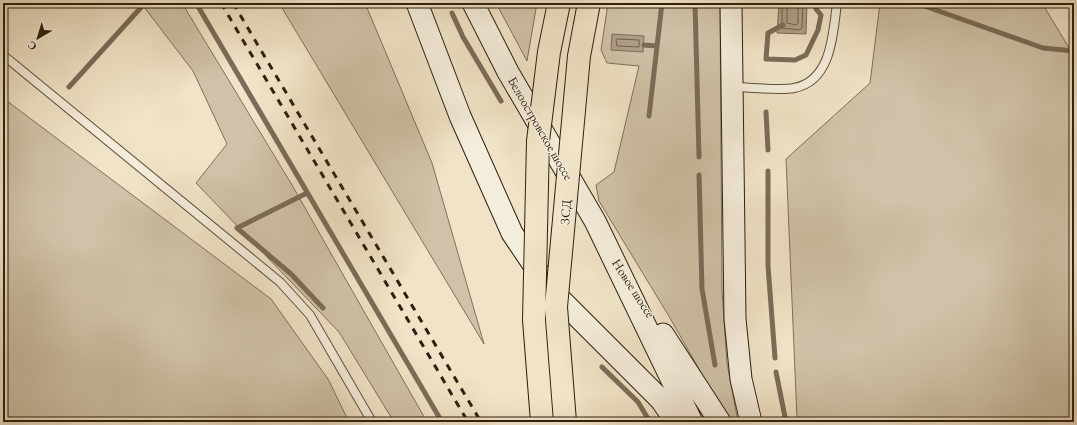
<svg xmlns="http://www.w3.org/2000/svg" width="1077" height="425" font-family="'EB Garamond',serif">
  <rect width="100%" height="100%" fill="#f0e3c7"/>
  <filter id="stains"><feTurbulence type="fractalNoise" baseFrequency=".005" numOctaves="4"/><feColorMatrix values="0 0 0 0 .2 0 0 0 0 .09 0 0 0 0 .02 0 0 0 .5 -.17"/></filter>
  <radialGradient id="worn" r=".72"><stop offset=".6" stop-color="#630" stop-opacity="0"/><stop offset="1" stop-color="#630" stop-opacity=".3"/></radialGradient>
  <path fill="#cfc2a8" stroke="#7e705c" d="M141,3H182L292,185L427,422H394L339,332L196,183L227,144L193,71Z
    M279,3H365L432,163L484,344Z
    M496,3H537L527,61Z
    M608,3H720L722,291L727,363L738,422H729L670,318L599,201L596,185L614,172L639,66L607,63L601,50Z
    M880,3H1042L1074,56V422H798L797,419L786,159L870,83Z
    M3,98L271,299L328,379L349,422H3Z"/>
  <path fill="#aea089" stroke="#7a6c59" d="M779,3H807L806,34L777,33Z
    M612,34L644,36L643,52L611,50Z"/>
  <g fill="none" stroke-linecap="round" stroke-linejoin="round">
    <path stroke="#6e604c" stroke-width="1" d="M782,3V28L800,30L802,28L803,3
      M787,3V23L796,25L798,23V3
      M618,39L639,40V47L617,46L616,40Z"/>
    <path stroke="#7a6c59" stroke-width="5" d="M196,3L442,422
      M695,3L699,157
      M916,3L1043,48L1074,51
      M452,13L463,37L501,101
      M783,25L768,33L766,59L795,60L806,55L818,30L821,15L816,9L817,3
      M644,45L657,46
      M69,87L145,3
      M766,112L768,150
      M649,116L662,3
      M768,171V266L775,358
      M699,175L702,289L715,365
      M307,193L237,228L291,274L323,308
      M602,367L638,402L650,422
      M776,372L786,422"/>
    <defs>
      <path id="lane" d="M3,55L280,282L310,315L372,422
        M732,87C748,87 780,91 794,88C832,81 833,33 837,3"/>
      <path id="secondary" d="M417,3L460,116L512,233L549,288L661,400L676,422
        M473,3L508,72L595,221L692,422
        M731,3L735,319L741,379L751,422
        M663,334L720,422"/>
    </defs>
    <use href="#lane" stroke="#5e503e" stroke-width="10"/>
    <use href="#secondary" stroke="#2d1f10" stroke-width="23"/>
    <use href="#lane" stroke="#f5eddb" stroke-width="8"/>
    <use href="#secondary" stroke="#f5eddb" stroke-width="21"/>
    <path stroke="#2d1f10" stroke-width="3" stroke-dasharray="7 7" stroke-linecap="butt" d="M221,3L468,422
      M233,3L481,422"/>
    <defs>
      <path id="highway-bridge" d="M542,422L534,320L538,141L549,52L559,3
        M565,422L556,307L579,56L589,3"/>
    </defs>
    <use href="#highway-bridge" stroke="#2d1f10" stroke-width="24" stroke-linecap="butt"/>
    <use href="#highway-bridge" stroke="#f0e3c7" stroke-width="22"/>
  </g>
  <g text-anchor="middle" stroke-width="3" stroke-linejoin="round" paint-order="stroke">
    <g font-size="13" fill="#2d1f10" stroke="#f5eddb">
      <text transform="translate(541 128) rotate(60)" y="5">Белоостровское шоссе</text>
      <text transform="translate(565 212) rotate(-85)" y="5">ЗСД</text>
      <text transform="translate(634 288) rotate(57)" y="5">Новое шоссе</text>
    </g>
  </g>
  <rect width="1077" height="425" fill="none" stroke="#f0e3c7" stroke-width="16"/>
  <rect x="4" y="4" width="1069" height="417" fill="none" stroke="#2d1f10" stroke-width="2"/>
  <rect x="8" y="8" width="1061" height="409" fill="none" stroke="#2d1f10"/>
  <g transform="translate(38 38) rotate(218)" stroke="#f5eddb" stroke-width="3" paint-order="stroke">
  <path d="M0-3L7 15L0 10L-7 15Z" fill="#2d1f10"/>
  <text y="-6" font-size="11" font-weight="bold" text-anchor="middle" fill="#2d1f10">С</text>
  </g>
  <rect width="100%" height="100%" filter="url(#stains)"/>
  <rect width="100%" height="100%" fill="url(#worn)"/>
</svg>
